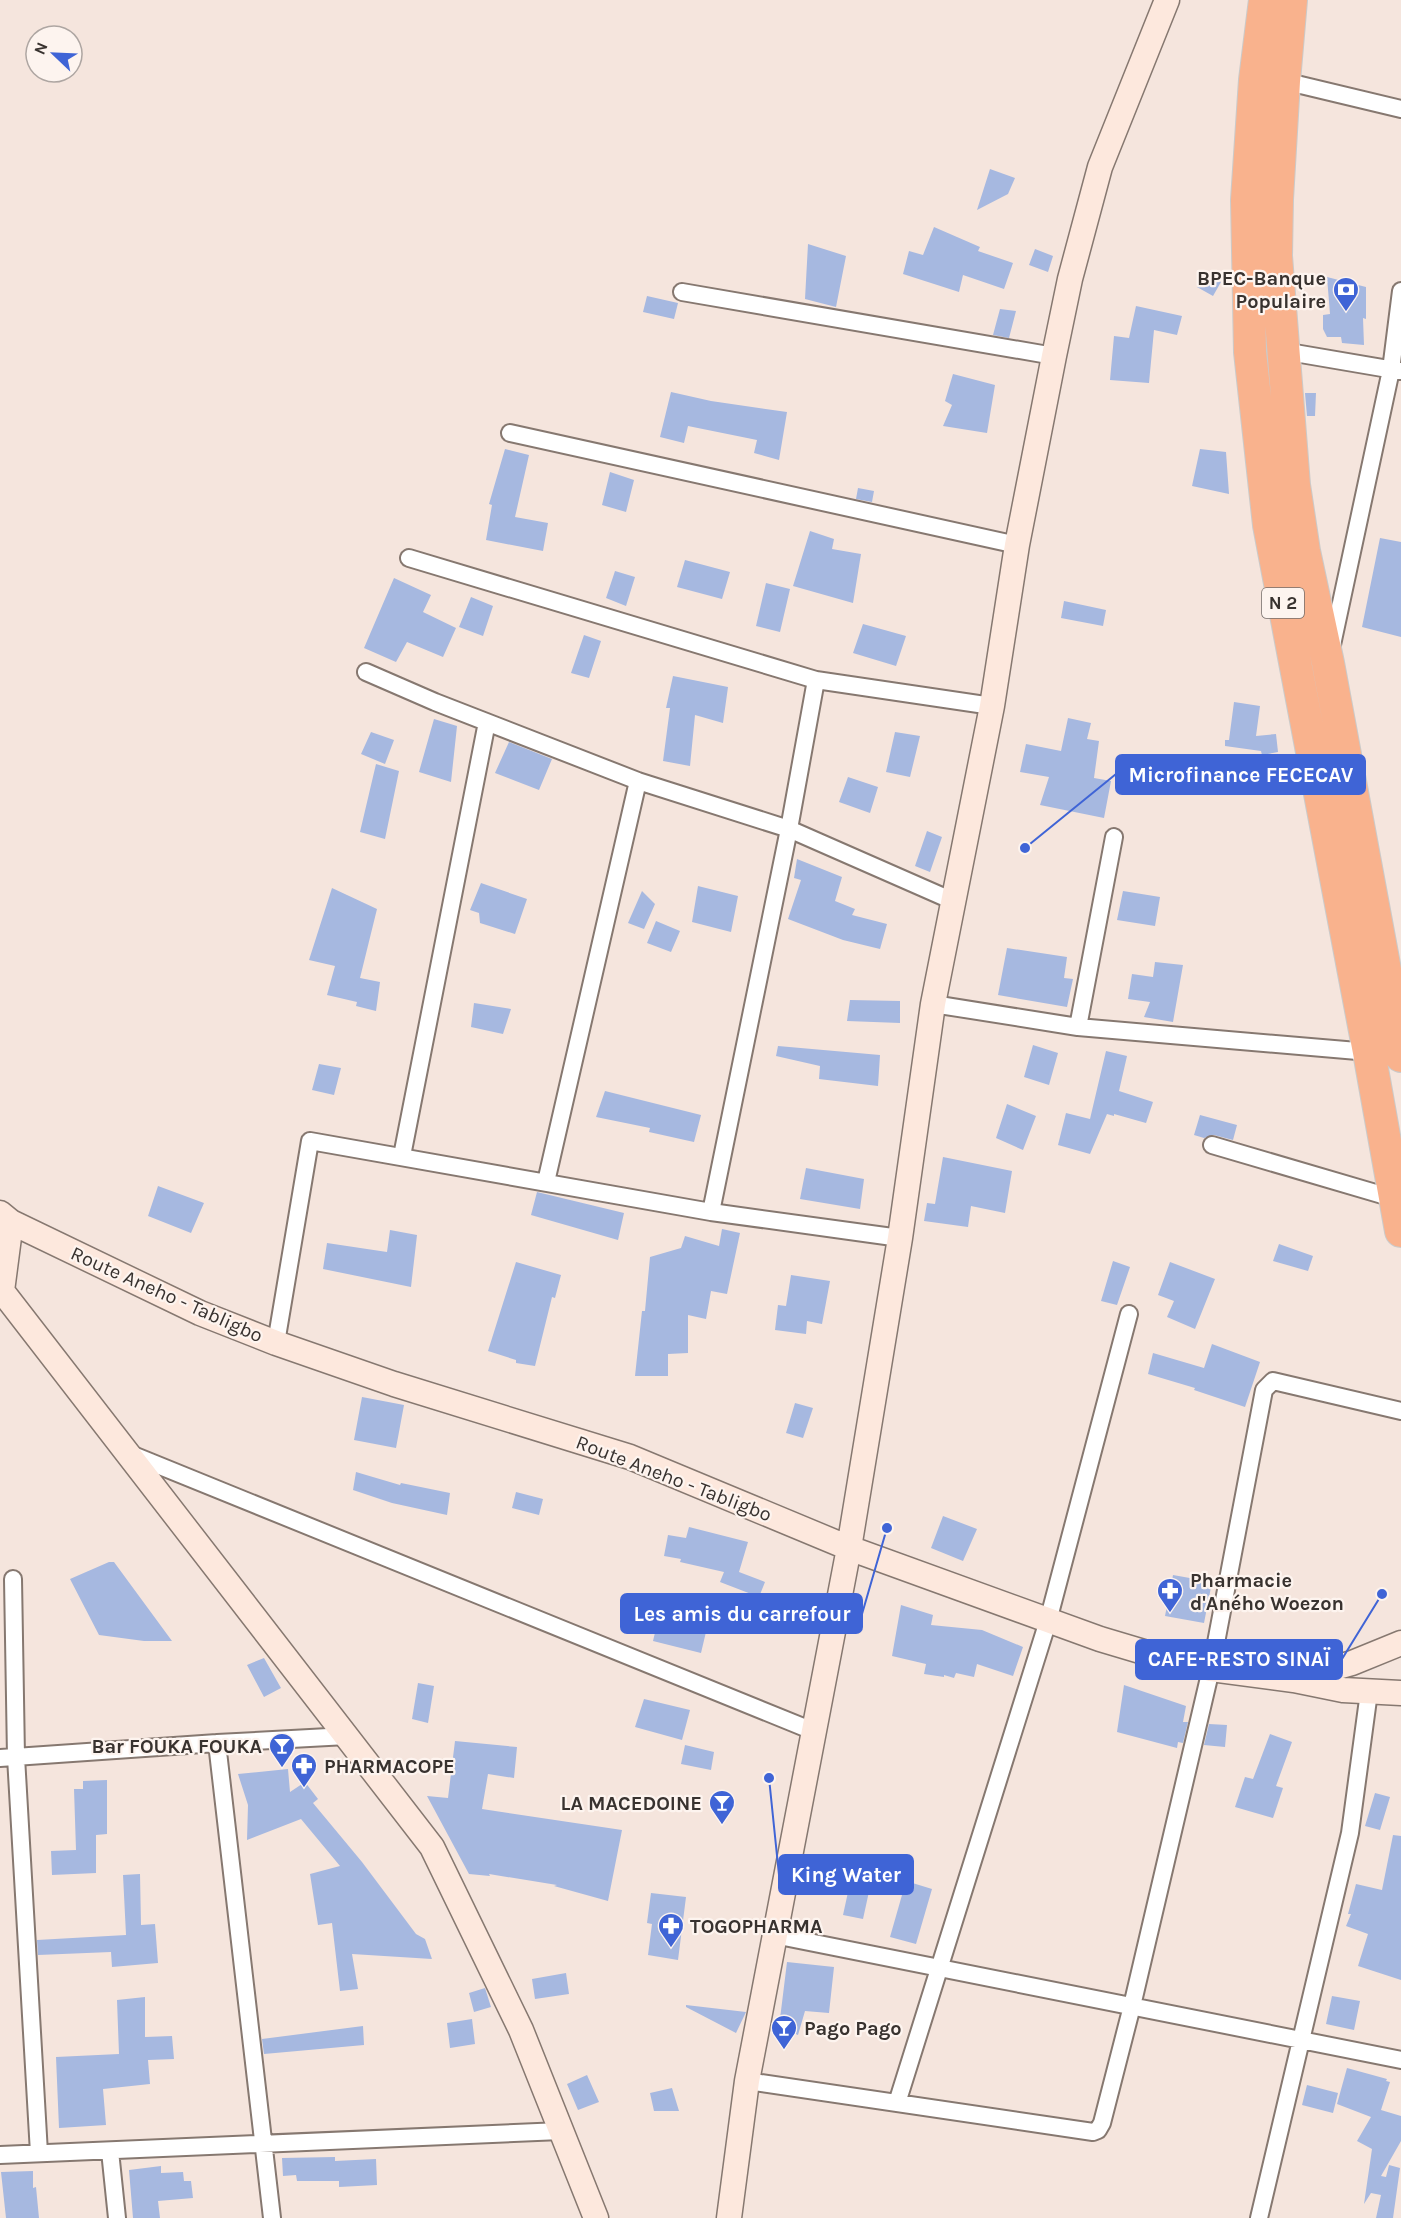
<svg xmlns="http://www.w3.org/2000/svg" width="1401" height="2218" font-family="Karla,sans-serif">
  <rect width="100%" height="100%" fill="#f5e5dd"/>
  <path fill="#a6b8e0" d="M990,169L1015,178L1008,194L977,210Z
    M934,227L980,247L978,251L1013,263L1004,289L963,275L959,292L903,274L909,251L923,255Z
    M808,244L846,256L836,307L805,299Z
    M1035,249L1053,256L1048,272L1029,265Z
    M1205,273L1221,282L1213,296L1197,287Z
    M1327,277L1366,287V319L1363,318L1364,345L1342,343L1341,337H1327L1323,329V315L1330,314Z
    M647,296L678,303L674,319L643,312Z
    M1136,306L1182,316L1177,335L1154,330L1149,383L1110,380L1114,336L1129,338Z
    M1000,309L1016,311L1009,338L993,335Z
    M953,374L995,385L987,433L943,426L952,405L945,401Z
    M671,392L711,401L787,412L779,460L754,453L757,440L688,426L684,443L660,437Z
    M1305,393H1316L1315,416H1307Z
    M505,449L529,455L515,517L548,523L543,551L486,540L492,505L489,504Z
    M1200,449L1226,452L1229,494L1192,486Z
    M610,472L634,480L626,512L602,505Z
    M858,488L874,491L872,502L856,499Z
    M810,531L834,539L832,549L861,554L853,603L793,586Z
    M1380,538L1401,542V637L1362,627Z
    M685,560L730,572L722,599L677,587Z
    M615,571L635,577L626,606L606,598Z
    M394,578L431,595L423,612L456,628L443,657L407,642L396,662L364,648Z
    M766,583L790,589L780,632L756,626Z
    M471,597L493,606L483,636L459,627Z
    M1064,601L1106,610L1103,626L1061,618Z
    M863,624L906,636L896,666L853,653Z
    M584,635L601,641L589,678L571,673Z
    M673,676L728,687L723,723L695,715L690,766L663,761L670,708H666Z
    M1234,702L1260,706L1256,736L1276,734L1278,752L1262,755L1261,751L1225,746V740H1229Z
    M1068,718L1091,723L1087,739L1099,741L1094,778L1111,781L1104,818L1040,805L1049,777L1020,772L1026,744L1061,751Z
    M434,719L457,726L451,782L419,772Z
    M371,732L394,740L385,764L361,754Z
    M895,732L920,736L910,777L886,772Z
    M509,742L552,759L539,790L495,773Z
    M376,764L399,771L385,839L360,832Z
    M848,777L878,787L870,813L839,802Z
    M927,831L942,837L930,872L915,866Z
    M797,859L842,877L835,901L855,909L852,915L887,924L880,949L843,940L788,919L801,880L794,878Z
    M481,883L527,899L515,934L480,923L479,913L470,910Z
    M698,886L738,896L731,932L692,922Z
    M332,888L377,909L360,978L380,982L376,1011L356,1006L357,1002L327,995L335,966L309,960Z
    M642,891L655,904L644,929L628,923Z
    M1123,891L1160,897L1155,926L1117,920Z
    M656,921L680,931L671,952L647,943Z
    M1007,948L1067,957L1064,978L1073,979L1067,1007L998,995Z
    M1155,962L1183,965L1173,1022L1144,1017L1150,1002L1128,999L1132,974L1153,977Z
    M850,1000L900,1001V1023L847,1021Z
    M474,1003L511,1009L503,1034L471,1027Z
    M1033,1045L1058,1053L1049,1085L1024,1077Z
    M778,1046L880,1055L878,1086L819,1079L820,1066L776,1056Z
    M1106,1051L1127,1056L1119,1091L1153,1102L1146,1123L1114,1114V1116L1107,1114L1090,1154L1058,1145L1066,1113L1090,1119Z
    M319,1064L341,1068L334,1095L312,1090Z
    M605,1091L701,1115L694,1142L649,1132L650,1128L596,1117Z
    M1007,1104L1036,1116L1023,1150L996,1138Z
    M1200,1115L1237,1125L1233,1140L1214,1135L1204,1138L1194,1135Z
    M943,1157L1012,1171L1005,1213L971,1206L968,1227L924,1221L927,1203L935,1204Z
    M806,1168L864,1179L860,1209L800,1199Z
    M158,1186L204,1203L191,1233L148,1216Z
    M537,1192L624,1213L618,1240L531,1215Z
    M722,1229L740,1233L727,1294L711,1291L706,1319L688,1315V1353L668,1354V1376H635L642,1311H645L650,1257L681,1248L685,1236L719,1246Z
    M390,1230L417,1235L411,1287L323,1269L327,1243L387,1252Z
    M1279,1244L1313,1256L1308,1271L1273,1261Z
    M1113,1261L1130,1267L1117,1305L1101,1301Z
    M516,1262L561,1275L555,1298L552,1297L535,1366L516,1363V1360L488,1351Z
    M1170,1262L1215,1279L1195,1329L1167,1317L1174,1301L1158,1295Z
    M791,1275L830,1281L822,1324L807,1321L806,1334L775,1330L778,1305L786,1306Z
    M1212,1344L1260,1362L1245,1407L1194,1390L1195,1388L1148,1374L1153,1353L1204,1368Z
    M362,1397L404,1405L396,1448L354,1440Z
    M795,1403L813,1408L803,1438L786,1433Z
    M356,1472L400,1485L401,1483L450,1493L447,1515L392,1503L353,1490Z
    M516,1492L543,1499L539,1515L512,1508Z
    M943,1516L977,1529L963,1561L931,1548Z
    M689,1527L748,1542L739,1572L765,1582L759,1597L720,1582L724,1572L680,1562L681,1559L664,1556L668,1535L686,1538Z
    M109,1562H114L172,1641H144L99,1635L70,1579Z
    M1173,1575L1212,1582L1204,1623L1165,1616Z
    M662,1603L710,1615L701,1653L653,1641Z
    M901,1605L933,1615L931,1625L982,1630L1023,1647L1013,1676L977,1664L974,1677L956,1673L954,1678L944,1675V1677L924,1674L926,1664L892,1656Z
    M264,1658L281,1688L264,1697L247,1665Z
    M418,1683L434,1686L428,1723L412,1719Z
    M1124,1685L1186,1706L1183,1722H1188L1183,1743L1178,1742L1177,1748L1117,1732Z
    M644,1699L690,1710L682,1740L635,1727Z
    M1209,1724L1227,1725L1225,1747L1204,1745Z
    M1270,1734L1292,1742L1276,1786L1283,1788L1273,1818L1235,1807L1245,1777L1253,1779Z
    M455,1741L517,1747L514,1778L488,1774L482,1809L622,1830L608,1901L554,1886L557,1885L489,1874L490,1876L469,1874L427,1796L448,1798Z
    M685,1745L714,1752L711,1770L681,1764Z
    M288,1769L290,1792L305,1782L318,1799L313,1803L362,1862L416,1934L425,1939L432,1959L352,1954L358,1989L340,1991L332,1923L318,1925L310,1874L340,1866L301,1819L247,1840L248,1805L238,1774Z
    M107,1780V1834L96,1835V1873L52,1875L51,1851L76,1850L74,1789H83V1781Z
    M1375,1793L1390,1797L1380,1830L1365,1826Z
    M1393,1835L1401,1836V1980L1358,1966L1368,1934L1346,1926L1351,1914H1348L1356,1884L1382,1890Z
    M140,1874L141,1925L155,1924L158,1963L112,1967L111,1952L38,1955L37,1940L126,1935L123,1875Z
    M906,1881L932,1889L916,1944L890,1937Z
    M850,1883L870,1887L863,1919L843,1915Z
    M651,1893L686,1897L678,1960L648,1955L652,1924L647,1923Z
    M787,1962L834,1967L829,2013L805,2011L798,2035L779,2027Z
    M566,1973L569,1994L535,1999L532,1979Z
    M485,1988L491,2007L474,2012L469,1993Z
    M1332,1996L1360,2001L1354,2030L1326,2024Z
    M145,1997V2037L172,2036L174,2059L148,2060L150,2084L103,2089L106,2125L59,2128L56,2057L119,2054L117,2000Z
    M686,2005L746,2012L736,2033L686,2007Z
    M472,2019L475,2044L450,2048L447,2023Z
    M363,2026L364,2045L264,2054L262,2039Z
    M1347,2068L1387,2079L1386,2081L1390,2082L1381,2110L1401,2116V2141L1381,2176L1386,2177L1389,2165L1400,2168L1393,2218H1376L1381,2195L1371,2193L1364,2204L1372,2149L1357,2141L1371,2117L1337,2104Z
    M587,2075L599,2102L578,2110L567,2084Z
    M1307,2085L1338,2093L1333,2113L1302,2105Z
    M672,2088L679,2111H654L650,2093Z
    M335,2157V2161L376,2159L377,2185L339,2187V2181H297L296,2175L283,2176L282,2158Z
    M161,2166V2173L183,2172L184,2181H191L193,2198L158,2201L160,2218H133L129,2170Z
    M33,2171V2188L36,2187L39,2218H6L1,2172Z"/>
  <g fill="none" stroke-linecap="round" stroke-linejoin="round">
    <defs>
      <path id="street" d="M1284,81L1401,109
        M682,292L1054,356
        M1283,351L1400,371
        M510,433L1017,545
        M409,558L816,680L992,706
        M1332,645L1391,370L1401,291
        M366,672L435,702L638,781L789,829L953,901
        M933,1004L1078,1027L1369,1052
        M1078,1027L1114,837
        M1212,1145L1396,1199
        M402,1156L487,722
        M546,1182L638,781
        M711,1212L789,829L816,680
        M276,1343L310,1141L711,1212L900,1238
        M128,1453L813,1731
        M13,1579L16,1757L39,2153
        M0,1758L217,1743
        M774,1935L1401,2060
        M747,2081L1093,2132L1098,2130L1102,2123L1132,2006L1211,1669L1264,1390L1273,1381L1401,1411
        M897,2103L1048,1621L1129,1314
        M110,2151L117,2218
        M0,2155L561,2131
        M272,2218L217,1743L347,1736
        M1259,2218L1350,1833L1369,1692"/>
      <path id="secondary" d="M0,1213L11,1222L200,1313L276,1343L394,1384L630,1457L849,1548L1100,1639L1157,1656L1211,1669L1294,1680L1343,1690L1401,1693
        M11,1222L2,1291L432,1847L521,2030L596,2218
        M1299,1678L1352,1663L1401,1643
        M729,2218L747,2081L849,1548L900,1238L933,1004L992,706L1017,545L1054,356L1070,279L1100,167L1167,0"/>
      <path id="highway" d="M1265,0L1255,80L1247,200L1250,352L1269,525L1369,1052L1401,1231
        M1291,0L1284,81L1277,199L1276,256L1294,485L1304,551L1328,663L1401,1056"/>
    </defs>
    <use href="#street" stroke="#867870" stroke-width="20"/>
    <use href="#secondary" stroke="#867870" stroke-width="27"/>
    <use href="#highway" stroke="#cbcac9" stroke-width="34"/>
    <use href="#street" stroke="#fff" stroke-width="16"/>
    <use href="#secondary" stroke="#fde8dd" stroke-width="24"/>
    <use href="#highway" stroke="#f9b28d" stroke-width="32"/>
  </g>
  <defs>
    <symbol id="bank-pin" viewBox="-11 -11 22 30"><path d="M0 17L-7.5 6A9.5 9.5 0 1 1 7.5 6Z" fill="#3f64d6" stroke="#fdf4ef"/><path d="M-6-4H6V4H-6ZM0-2.3a2.3 2.3 0 1 0 0 4.6a2.3 2.3 0 1 0 0-4.6Z" fill="#fff"/></symbol>
    <symbol id="pharmacy-pin" viewBox="-11 -11 22 30"><path d="M0 17L-7.5 6A9.5 9.5 0 1 1 7.5 6Z" fill="#3f64d6" stroke="#fdf4ef"/><path d="M-2-6h4v4h4v4h-4v4h-4v-4h-4v-4h4Z" fill="#fff"/></symbol>
    <symbol id="bar-pin" viewBox="-11 -11 22 30"><path d="M0 17L-7.5 6A9.5 9.5 0 1 1 7.5 6Z" fill="#3f64d6" stroke="#fdf4ef"/><path d="M-6-5H6L.8 .8V4.5H3.5V6h-7V4.5H-.8V.8Z" fill="#fff"/></symbol>
  </defs>
  <g fill-rule="evenodd">
    <use href="#bank-pin" x="1331" y="275" width="30" height="40"/>
    <use href="#pharmacy-pin" x="1155" y="1576" width="30" height="40"/>
    <use href="#bar-pin" x="267" y="1731" width="30" height="40"/>
    <use href="#pharmacy-pin" x="289" y="1751" width="30" height="40"/>
    <use href="#bar-pin" x="707" y="1788" width="30" height="40"/>
    <use href="#pharmacy-pin" x="656" y="1911" width="30" height="40"/>
    <use href="#bar-pin" x="769" y="2013" width="30" height="40"/>
  </g>
  <g text-anchor="middle" stroke-width="4.5" stroke-linejoin="round" paint-order="stroke">
    <rect fill="#fdf4ef" stroke="#736c69" stroke-width="1.5" x="1262" y="588" width="42" height="30" rx="4.5"/>
    <g font-size="18" font-weight="bold" fill="#38322f">
      <text x="1283" y="609">N 2</text>
    </g>
    <g font-size="20" font-weight="bold" fill="#38322f" stroke="#fdf4ef" text-anchor="start">
      <text x="1326" y="285" text-anchor="end">BPEC-Banque<tspan x="1326" dy="23">Populaire</tspan></text>
      <text x="1190" y="1587">Pharmacie<tspan x="1190" dy="23">d'Aného Woezon</tspan></text>
      <text x="262" y="1753" text-anchor="end">Bar FOUKA FOUKA</text>
      <text x="324" y="1773">PHARMACOPE</text>
      <text x="702" y="1810" text-anchor="end">LA MACEDOINE</text>
      <text x="690" y="1933">TOGOPHARMA</text>
      <text x="804" y="2035">Pago Pago</text>
    </g>
    <g font-size="20" fill="#38322f" stroke="#fdf4ef">
      <text transform="translate(167 1294) rotate(24)" y="7">Route Aneho - Tabligbo</text>
      <text transform="translate(674 1478) rotate(21)" y="7">Route Aneho - Tabligbo</text>
    </g>
  </g>
  <path fill="none" stroke="#3f64d6" stroke-width="2" d="M1025 848L1116 774M887 1528L862 1614M1382 1594L1342 1659M769 1778L779 1875"/>
  <g fill="#3f64d6" stroke="#fdf4ef" stroke-width="2">
    <circle cx="1025" cy="848" r="6"/>
    <circle cx="887" cy="1528" r="6"/>
    <circle cx="1382" cy="1594" r="6"/>
    <circle cx="769" cy="1778" r="6"/>
  </g>
  <g fill="#3f64d6" stroke="#3f64d6" stroke-width="2">
    <rect x="1116" y="755" width="249" height="39" rx="6"/>
    <rect x="621" y="1594" width="241" height="39" rx="6"/>
    <rect x="1136" y="1640" width="206" height="39" rx="6"/>
    <rect x="779" y="1855" width="134" height="39" rx="6"/>
  </g>
  <g font-size="21" text-anchor="middle" font-weight="bold" fill="#fff">
    <text x="1241" y="782">Microfinance FECECAV</text>
    <text x="742" y="1621">Les amis du carrefour</text>
    <text x="1239" y="1666">CAFE-RESTO SINAÏ</text>
    <text x="846" y="1882">King Water</text>
  </g>
  <g transform="translate(54 54) rotate(293)"><circle r="28" fill="#fdf4ef" stroke="#aea6a2" stroke-width="1.5"/>
  <path d="M0-4.5L10 22L0 15L-10 22Z" fill="#3f64d6"/>
  <text y="-9" font-size="16" font-weight="bold" text-anchor="middle" fill="#38322f">N</text>
  </g>
</svg>
